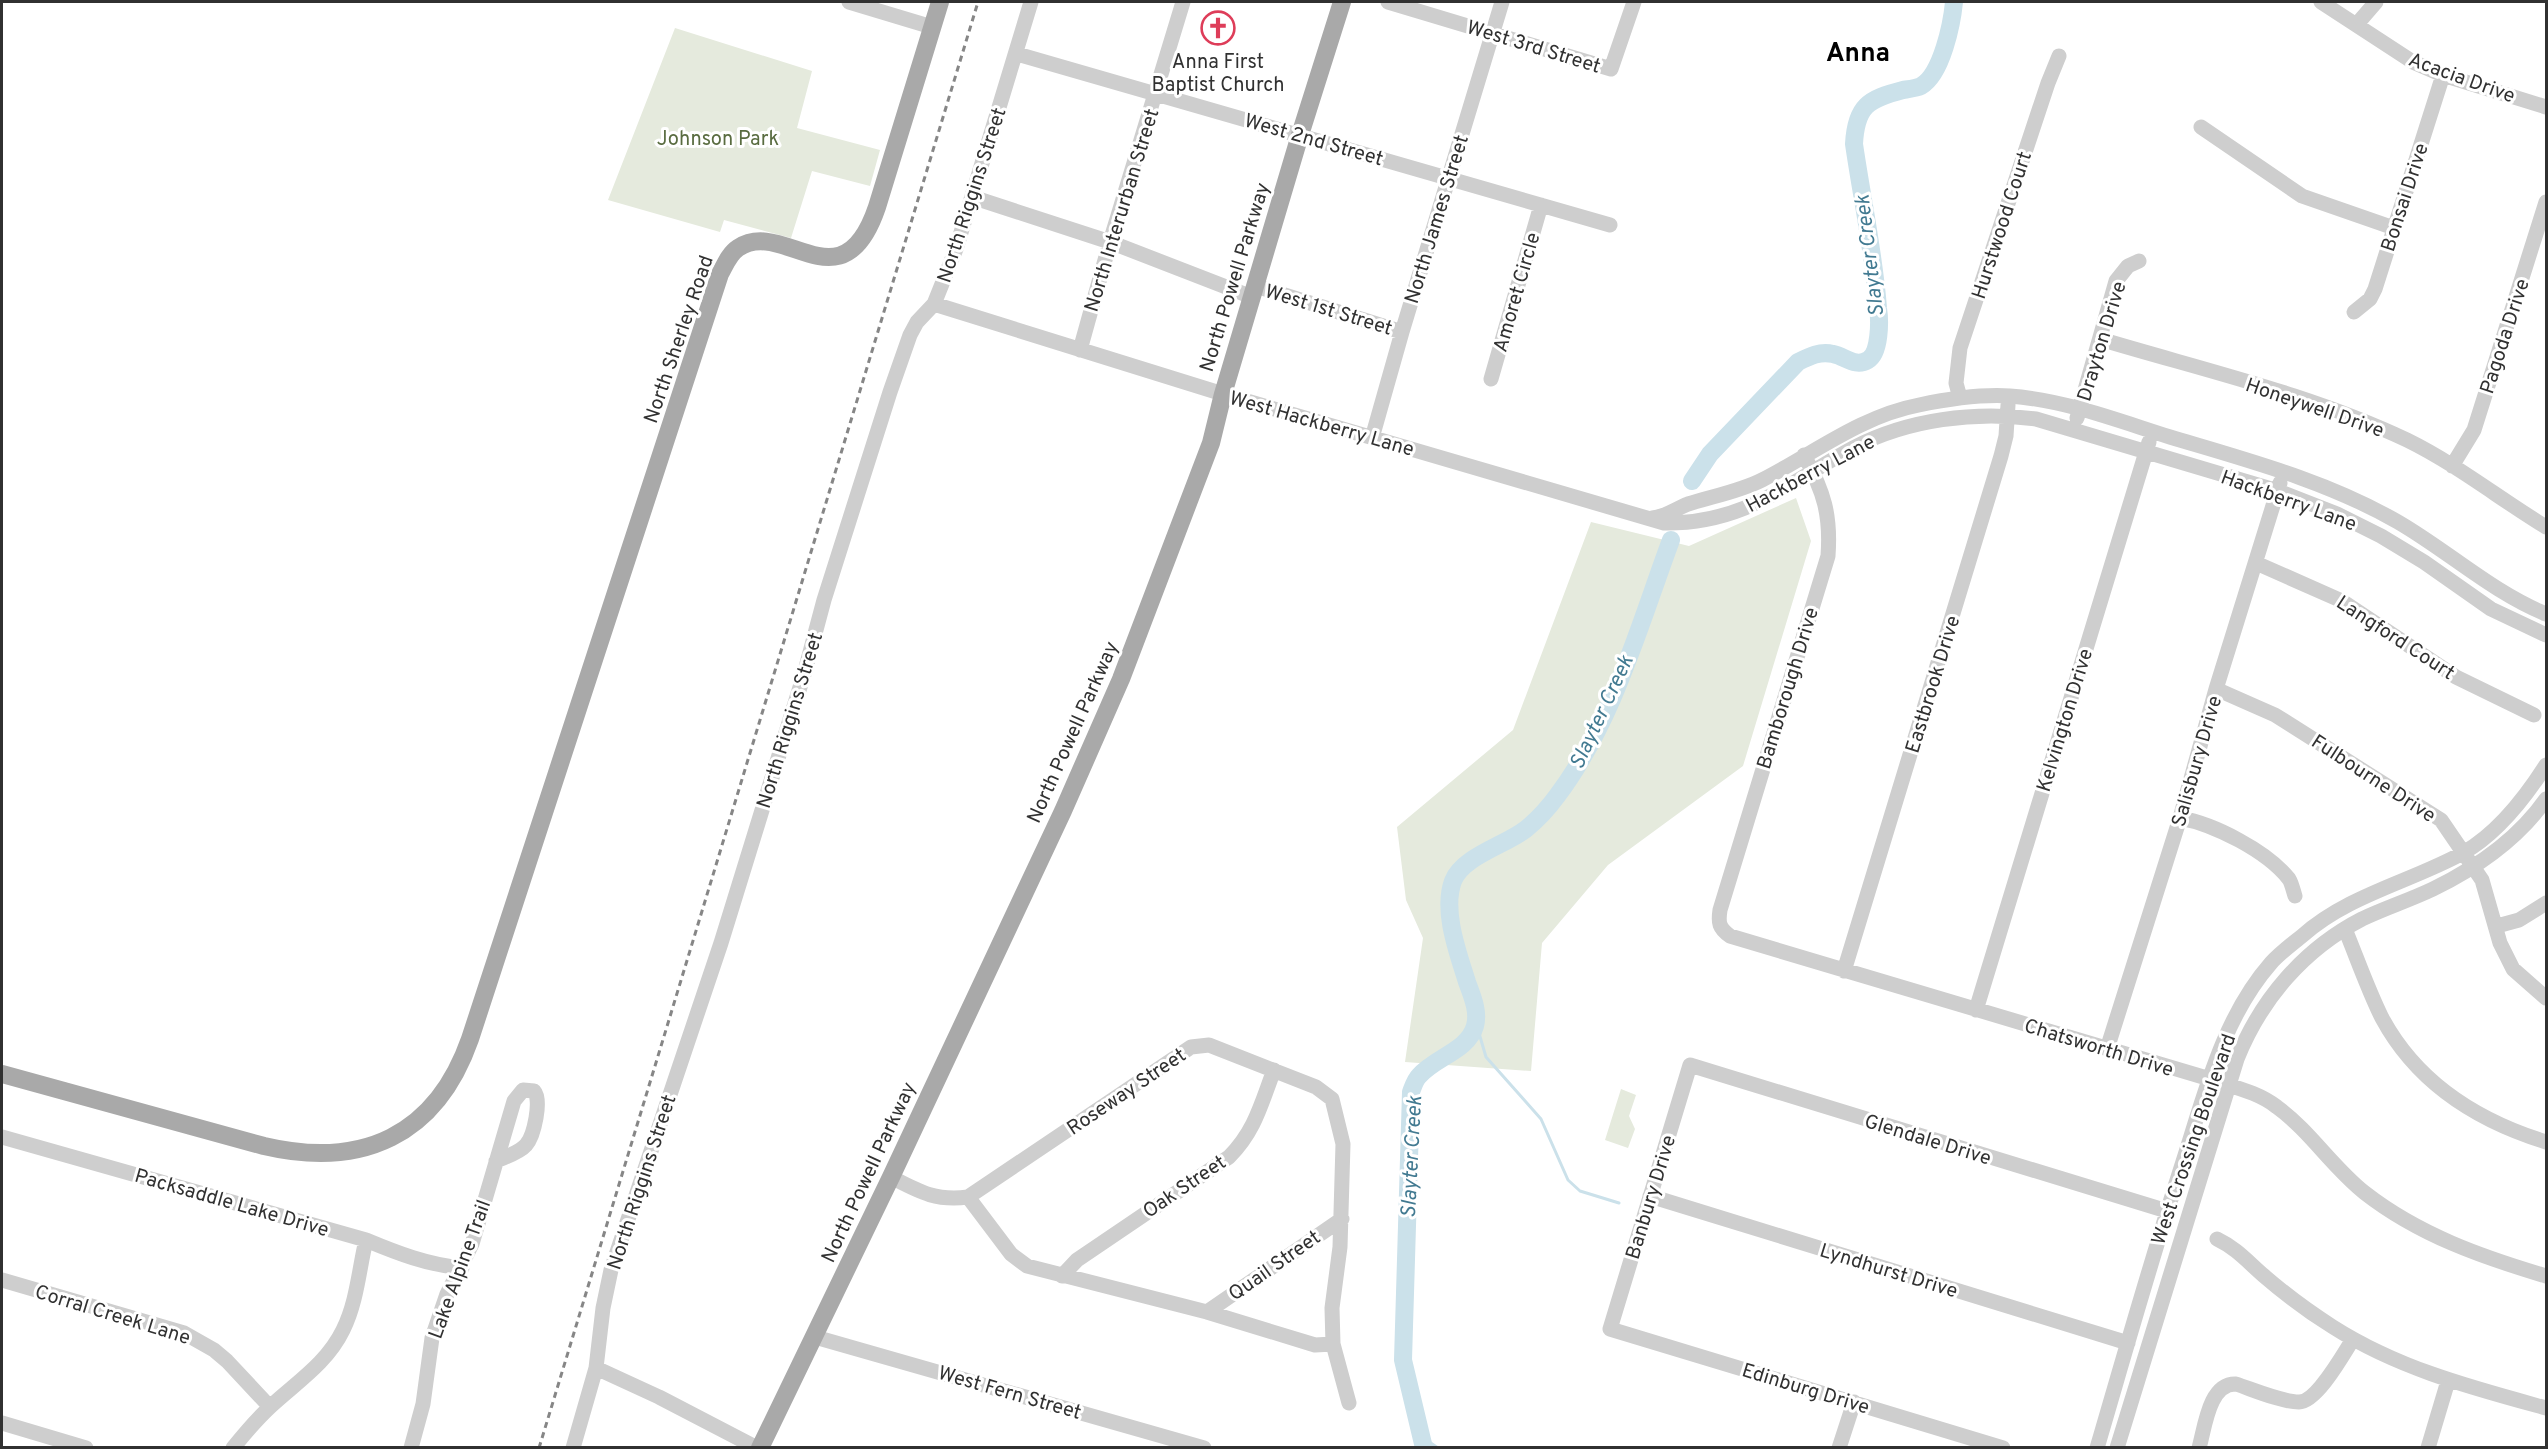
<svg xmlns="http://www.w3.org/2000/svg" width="2548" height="1449" font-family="Overpass,sans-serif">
  <rect width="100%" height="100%" fill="#fff"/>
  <path fill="#e5eadd" d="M675,28L812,71L797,128L880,150L870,186L812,171L791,238L724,220L720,232L608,200Z
    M1796,498L1811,541L1743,766L1608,865L1542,943L1531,1071L1405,1062L1423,938L1406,900L1397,827L1513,730L1591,522L1689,546Z
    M1621,1089L1636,1095L1629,1116L1635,1129L1628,1148L1605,1140Z"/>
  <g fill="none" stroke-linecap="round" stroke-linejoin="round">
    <path stroke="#cbe1ea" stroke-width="3" d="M1476,1023L1486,1057L1541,1119L1568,1180L1580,1191L1619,1203
      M1422,1437L1438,1448"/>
    <path stroke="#cbe1ea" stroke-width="18" d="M1692,481L1710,454L1798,362C1810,356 1820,351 1833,354C1845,356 1855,368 1868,360C1880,353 1880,321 1878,308C1874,254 1862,199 1854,144C1856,106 1868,99 1903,90C1909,89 1917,88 1921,86C1942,74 1952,23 1954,2
      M1424,1448L1403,1360L1411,1092C1413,1087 1415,1080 1419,1076C1435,1057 1468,1051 1475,1026C1479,1011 1472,996 1467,982C1458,953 1442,911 1453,881C1463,856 1506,845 1526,829C1537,820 1549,807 1557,796C1613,722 1639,626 1671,540"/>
    <path stroke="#cecece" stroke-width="15" d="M849,2L932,27
      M1388,2L1611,69L1634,2
      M2321,2L2413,62L2443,75L2546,107
      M2357,24L2376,2
      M1017,54L1610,225
      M2201,127L2302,196L2394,228
      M972,197L1110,242L1252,297
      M1256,286L1402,332
      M934,304L1223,394L1664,523C1745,524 1788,483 1853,448C1908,419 1975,411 2036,419L2278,491L2337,514L2381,536L2424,562L2491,609L2546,635
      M2354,312L2370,299L2375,289L2443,75
      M2100,339C2203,370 2310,394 2407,440C2456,464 2500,499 2546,527
      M1080,350L1110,242L1183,2
      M1491,379L1541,205
      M1960,398L1956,383L1960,348L2048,83L2059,56
      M2077,418L2116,281L2128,266L2139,261
      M1372,438L1402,332L1502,2
      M1804,455C1824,492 1831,515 1828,556L1720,910C1718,923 1719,928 1730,936L2210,1079C2233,1087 2258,1092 2277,1107C2310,1131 2333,1168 2365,1193C2419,1235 2482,1257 2546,1276
      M2452,466L2474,430L2546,202
      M1652,518C1665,517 1675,509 1688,504C1713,496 1738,492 1762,480C1813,454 1861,416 1919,405C1948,399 1980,394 2010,396C2065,400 2119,421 2170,437C2247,460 2327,481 2398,522C2448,551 2492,592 2546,614
      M2256,563L2342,601L2456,677L2534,715
      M2216,689L2275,715L2441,820L2482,880L2500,943L2513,969L2546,998
      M2180,818C2214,824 2267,851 2289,879C2292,884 2293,890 2295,896
      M2497,926L2519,920L2546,903
      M2345,929C2357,958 2368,990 2382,1018C2417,1083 2478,1121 2546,1142
      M1844,971L2001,456L2006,436L2008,405
      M1976,1010L2149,442
      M2107,1049L2180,818L2216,689L2280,483
      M2,1137L366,1240C397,1253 428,1265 462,1268
      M891,1177C920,1192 935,1201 968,1197L1011,1254L1027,1266L1207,1312L1315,1345L1333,1344
      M1650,1196L2128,1343
      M968,1197L1191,1047L1209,1045L1316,1087L1332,1099L1343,1144L1340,1247L1332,1308L1333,1344L1349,1403
      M2217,1239C2236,1248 2248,1262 2263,1275C2285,1294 2309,1312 2333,1327C2399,1369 2473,1388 2546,1408
      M1062,1276L1077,1260L1229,1157C1255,1131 1261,1104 1274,1070
      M2,1280L184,1333L214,1350L227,1361L270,1407
      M1207,1312L1342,1219
      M815,1337L1204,1448
      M596,1368L659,1397L757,1448
      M2,1423L86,1448
      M233,1448C245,1433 257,1419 271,1406C297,1382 327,1363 343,1330C357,1302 359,1269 366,1240
      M411,1448L423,1404L432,1338L447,1294L472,1244L514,1101L523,1090L534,1091C542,1100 534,1136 526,1145C519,1153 505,1157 496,1161
      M573,1448L596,1368L603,1308L611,1270L721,943L805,671L824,600L890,392L910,335L917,322L934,304L956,249L1031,2
      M1839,1448L1854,1402
      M2003,1448L1610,1329L1690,1065L2167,1211
      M2097,1448C2124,1356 2150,1264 2179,1174C2203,1102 2220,1021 2271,963C2280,953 2292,944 2302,936C2348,895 2410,882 2463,853C2498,833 2525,798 2546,765
      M2117,1448L2237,1059C2261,999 2304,949 2362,919C2385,908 2410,900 2433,889C2476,868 2518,839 2546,799
      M2199,1448C2205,1427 2209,1383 2236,1384C2254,1390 2282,1402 2299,1402C2317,1402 2344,1353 2353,1339
      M2428,1448L2448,1381"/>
    <path stroke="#a9a9a9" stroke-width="18" d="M2,1074L264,1146C362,1169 436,1136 470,1039L720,274C725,265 729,254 738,248C784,217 842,310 877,207L940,2
      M760,1448L891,1177L1063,811L1121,679L1211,443L1223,394L1300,135L1342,2"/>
    <path stroke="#868686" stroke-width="3" stroke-dasharray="6 4.5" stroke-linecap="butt" d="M539,1448L978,2"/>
  </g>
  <defs>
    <symbol id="church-ring" viewBox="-11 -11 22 22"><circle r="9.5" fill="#fff" stroke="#de3d59" stroke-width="1.5"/><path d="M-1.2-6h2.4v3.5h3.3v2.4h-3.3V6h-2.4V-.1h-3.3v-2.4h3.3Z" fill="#de3d59"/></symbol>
  </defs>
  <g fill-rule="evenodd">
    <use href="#church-ring" x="1199" y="9" width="38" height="38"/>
  </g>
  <g text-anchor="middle" stroke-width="6" stroke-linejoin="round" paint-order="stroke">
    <g font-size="20" fill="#313131" stroke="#fff">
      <text transform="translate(1534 46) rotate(17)" y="7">West 3rd Street</text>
      <text transform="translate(2462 77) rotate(20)" y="7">Acacia Drive</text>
      <text transform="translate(1314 139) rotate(16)" y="7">West 2nd Street</text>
      <text transform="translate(971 195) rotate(-72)" y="7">North Riggins Street</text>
      <text transform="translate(2404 197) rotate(-72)" y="7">Bonsai Drive</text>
      <text transform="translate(1121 210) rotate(-73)" y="7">North Interurban Street</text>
      <text transform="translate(1436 219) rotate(-73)" y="7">North James Street</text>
      <text transform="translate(2001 225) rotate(-72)" y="7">Hurstwood Court</text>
      <text transform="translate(1234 277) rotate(-73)" y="7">North Powell Parkway</text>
      <text transform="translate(1516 292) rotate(-74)" y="7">Amoret Circle</text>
      <text transform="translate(1329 309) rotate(17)" y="7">West 1st Street</text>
      <text transform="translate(2504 336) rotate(-72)" y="7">Pagoda Drive</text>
      <text transform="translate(678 339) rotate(-71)" y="7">North Sherley Road</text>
      <text transform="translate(2101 341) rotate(-73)" y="7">Drayton Drive</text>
      <text transform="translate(2315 407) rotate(19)" y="7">Honeywell Drive</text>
      <text transform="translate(1322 423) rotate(16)" y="7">West Hackberry Lane</text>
      <text transform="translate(1810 473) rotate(-28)" y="7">Hackberry Lane</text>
      <text transform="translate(2289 500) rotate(20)" y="7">Hackberry Lane</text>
      <text transform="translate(2396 637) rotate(33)" y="7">Langford Court</text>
      <text transform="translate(1932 684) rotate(-73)" y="7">Eastbrook Drive</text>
      <text transform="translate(1787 688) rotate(-73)" y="7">Bamborough Drive</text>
      <text transform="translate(789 720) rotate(-73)" y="7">North Riggins Street</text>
      <text transform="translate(2064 720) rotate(-73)" y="7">Kelvington Drive</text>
      <text transform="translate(1072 732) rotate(-66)" y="7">North Powell Parkway</text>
      <text transform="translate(2196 761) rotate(-74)" y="7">Salisbury Drive</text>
      <text transform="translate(2374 778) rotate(33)" y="7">Fulbourne Drive</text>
      <text transform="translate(2099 1047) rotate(17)" y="7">Chatsworth Drive</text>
      <text transform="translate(1126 1091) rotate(-34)" y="7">Roseway Street</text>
      <text transform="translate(1928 1139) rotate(17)" y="7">Glendale Drive</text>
      <text transform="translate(2193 1139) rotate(-71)" y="7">West Crossing Boulevard</text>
      <text transform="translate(868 1172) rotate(-65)" y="7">North Powell Parkway</text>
      <text transform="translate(641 1182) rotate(-72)" y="7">North Riggins Street</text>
      <text transform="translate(1184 1186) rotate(-34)" y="7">Oak Street</text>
      <text transform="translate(1650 1197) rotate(-73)" y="7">Banbury Drive</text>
      <text transform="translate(232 1202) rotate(16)" y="7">Packsaddle Lake Drive</text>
      <text transform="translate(1274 1265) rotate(-35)" y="7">Quail Street</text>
      <text transform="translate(459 1269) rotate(-70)" y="7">Lake Alpine Trail</text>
      <text transform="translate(1889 1270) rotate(17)" y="7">Lyndhurst Drive</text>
      <text transform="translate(113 1314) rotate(17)" y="7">Corral Creek Lane</text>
      <text transform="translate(1806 1388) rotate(17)" y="7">Edinburg Drive</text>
      <text transform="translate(1010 1392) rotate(16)" y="7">West Fern Street</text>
    </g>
    <g font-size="20" fill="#313131" stroke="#fff">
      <text x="1218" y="68">Anna First<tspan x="1218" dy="23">Baptist Church</tspan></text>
    </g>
    <g font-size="20" fill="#596c40" stroke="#fff">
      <text x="718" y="145">Johnson Park</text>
    </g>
    <g font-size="21" font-style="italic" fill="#427a91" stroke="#fff">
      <text transform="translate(1869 256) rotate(-97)" y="7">Slayter Creek</text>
      <text transform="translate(1601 712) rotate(-65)" y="7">Slayter Creek</text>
      <text transform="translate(1411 1157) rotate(-87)" y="7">Slayter Creek</text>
    </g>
    <g font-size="26" font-weight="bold" fill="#000" stroke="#fff">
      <text x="1858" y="61">Anna</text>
    </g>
  </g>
  <rect width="2548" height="1449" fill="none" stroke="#313131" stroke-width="6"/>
</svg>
